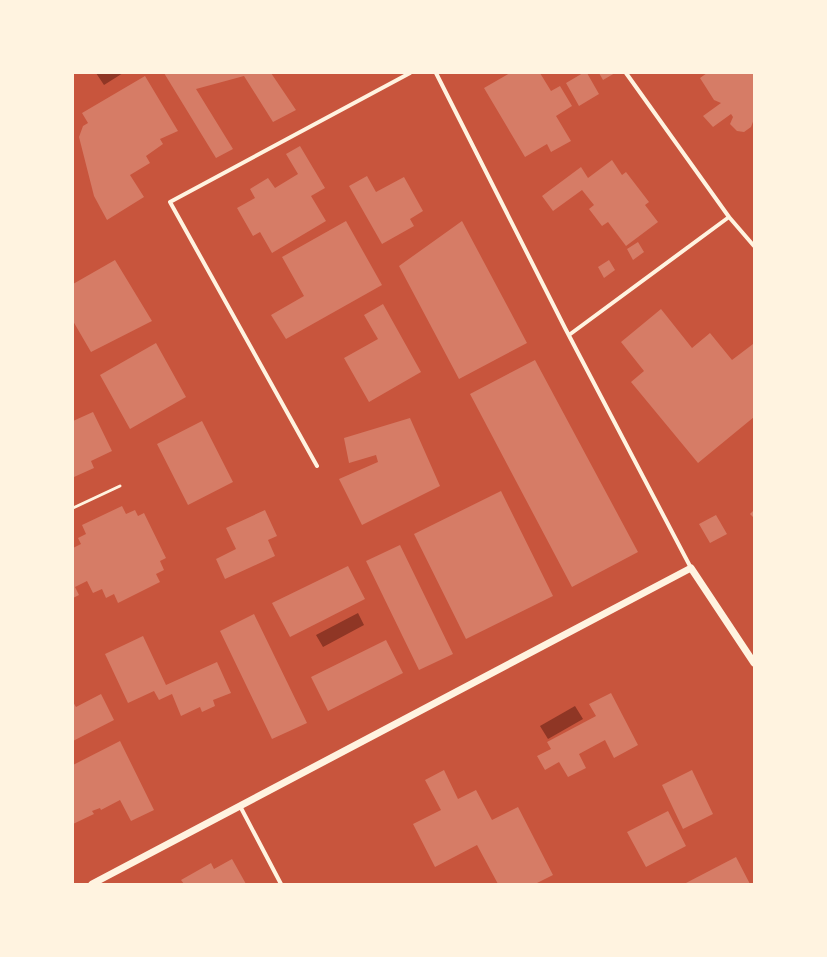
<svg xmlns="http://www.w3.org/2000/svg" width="827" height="957" font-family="'Work Sans',sans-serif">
  <rect width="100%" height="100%" fill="#c8553d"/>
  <path fill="#8f3625" d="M96,73H123L104,85Z
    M358,613L364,625L323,647L316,635Z
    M575,706L583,719L548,739L540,726Z"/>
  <path fill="#d67c66" d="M164,73H271L296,110L273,122L244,76L196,89L233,149L216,158Z
    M510,73H540L551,91L560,86L572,106L556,116L571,141L551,152L547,144L525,157L484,88Z
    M583,73H587L599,94L579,106L566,83Z
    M599,73H615L603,80Z
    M707,73H754V119L751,127L744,132L737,131L730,124L733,117L731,114L713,127L703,116L721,103L714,100L700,78Z
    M145,76L178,131L160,139L163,144L146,156L150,163L130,175L144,197L107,220L94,196L79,137L83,126L88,123L82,113Z
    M300,146L325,188L311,196L326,221L272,253L260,232L253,236L237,208L255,198L250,189L268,178L275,188L298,174L286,154Z
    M612,160L622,175L626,172L649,202L645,205L658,222L626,246L608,222L602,226L589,209L594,205L582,190L553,211L542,196L581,167L588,178Z
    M367,176L376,192L404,177L423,211L410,219L414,226L382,244L349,186Z
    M346,221L382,285L286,339L271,315L304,296L282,257Z
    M462,221L527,343L459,379L399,266Z
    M638,242L644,252L633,260L627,249Z
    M115,260L152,321L91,352L73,321V284Z
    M609,260L615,270L604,278L598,267Z
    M383,304L421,372L369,402L344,358L378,339L364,315Z
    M661,309L692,348L710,333L732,360L753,344L754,345V417L698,463L631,382L644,371L621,342Z
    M156,343L186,397L130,429L100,375Z
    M535,360L638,552L572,587L470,394Z
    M93,412L112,451L91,461L94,468L74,477L73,474V421Z
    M410,418L440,486L362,525L339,479L378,462L376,455L349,463L344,438Z
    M202,421L233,482L188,505L157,444Z
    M501,491L553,596L466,639L414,534Z
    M122,506L126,514L135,510L138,516L144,513L166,558L160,561L164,570L156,574L160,582L118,603L114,594L106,598L102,589L93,593L87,581L75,587L79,595L73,598V548L81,544L78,538L86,534L82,525Z
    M265,510L277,536L268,540L275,556L225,579L216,559L236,549L226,528Z
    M754,510V518L750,514Z
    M716,515L727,534L710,543L699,524Z
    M400,545L453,654L419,670L366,561Z
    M348,566L365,599L290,637L272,603Z
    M254,614L307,723L272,739L220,631Z
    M143,636L166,685L217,662L231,693L213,700L215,706L202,712L200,707L181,716L172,694L159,700L154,691L128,703L105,654Z
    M386,640L403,673L328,711L311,677Z
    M611,693L638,745L614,758L605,740L579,754L586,768L568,777L559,762L545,770L537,756L551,749L547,742L596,716L589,704Z
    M101,694L114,720L73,741V702L76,707Z
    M120,741L154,810L131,821L120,800L101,810L100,808L92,811L94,814L73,824V765Z
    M444,770L458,799L476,790L492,820L518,807L553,875L535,884H498L477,845L435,867L413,824L441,810L425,780Z
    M692,770L713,814L683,829L662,785Z
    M668,811L686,846L646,867L627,832Z
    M736,857L750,884H684Z
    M232,859L246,884H184L181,880L211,863L214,869Z"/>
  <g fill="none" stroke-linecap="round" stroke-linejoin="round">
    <path stroke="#fff3e0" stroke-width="3" d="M73,508L120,486"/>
    <path stroke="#fff3e0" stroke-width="4" d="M436,73L565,328L691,568
      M626,73L729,217
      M569,335L729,217L754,246
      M317,466L170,202L410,73
      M240,806L281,884"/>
    <path stroke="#fff3e0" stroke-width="7" d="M92,884L691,568L754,663"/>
  </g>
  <rect width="827" height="957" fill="none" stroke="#fff3e0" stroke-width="148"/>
</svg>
